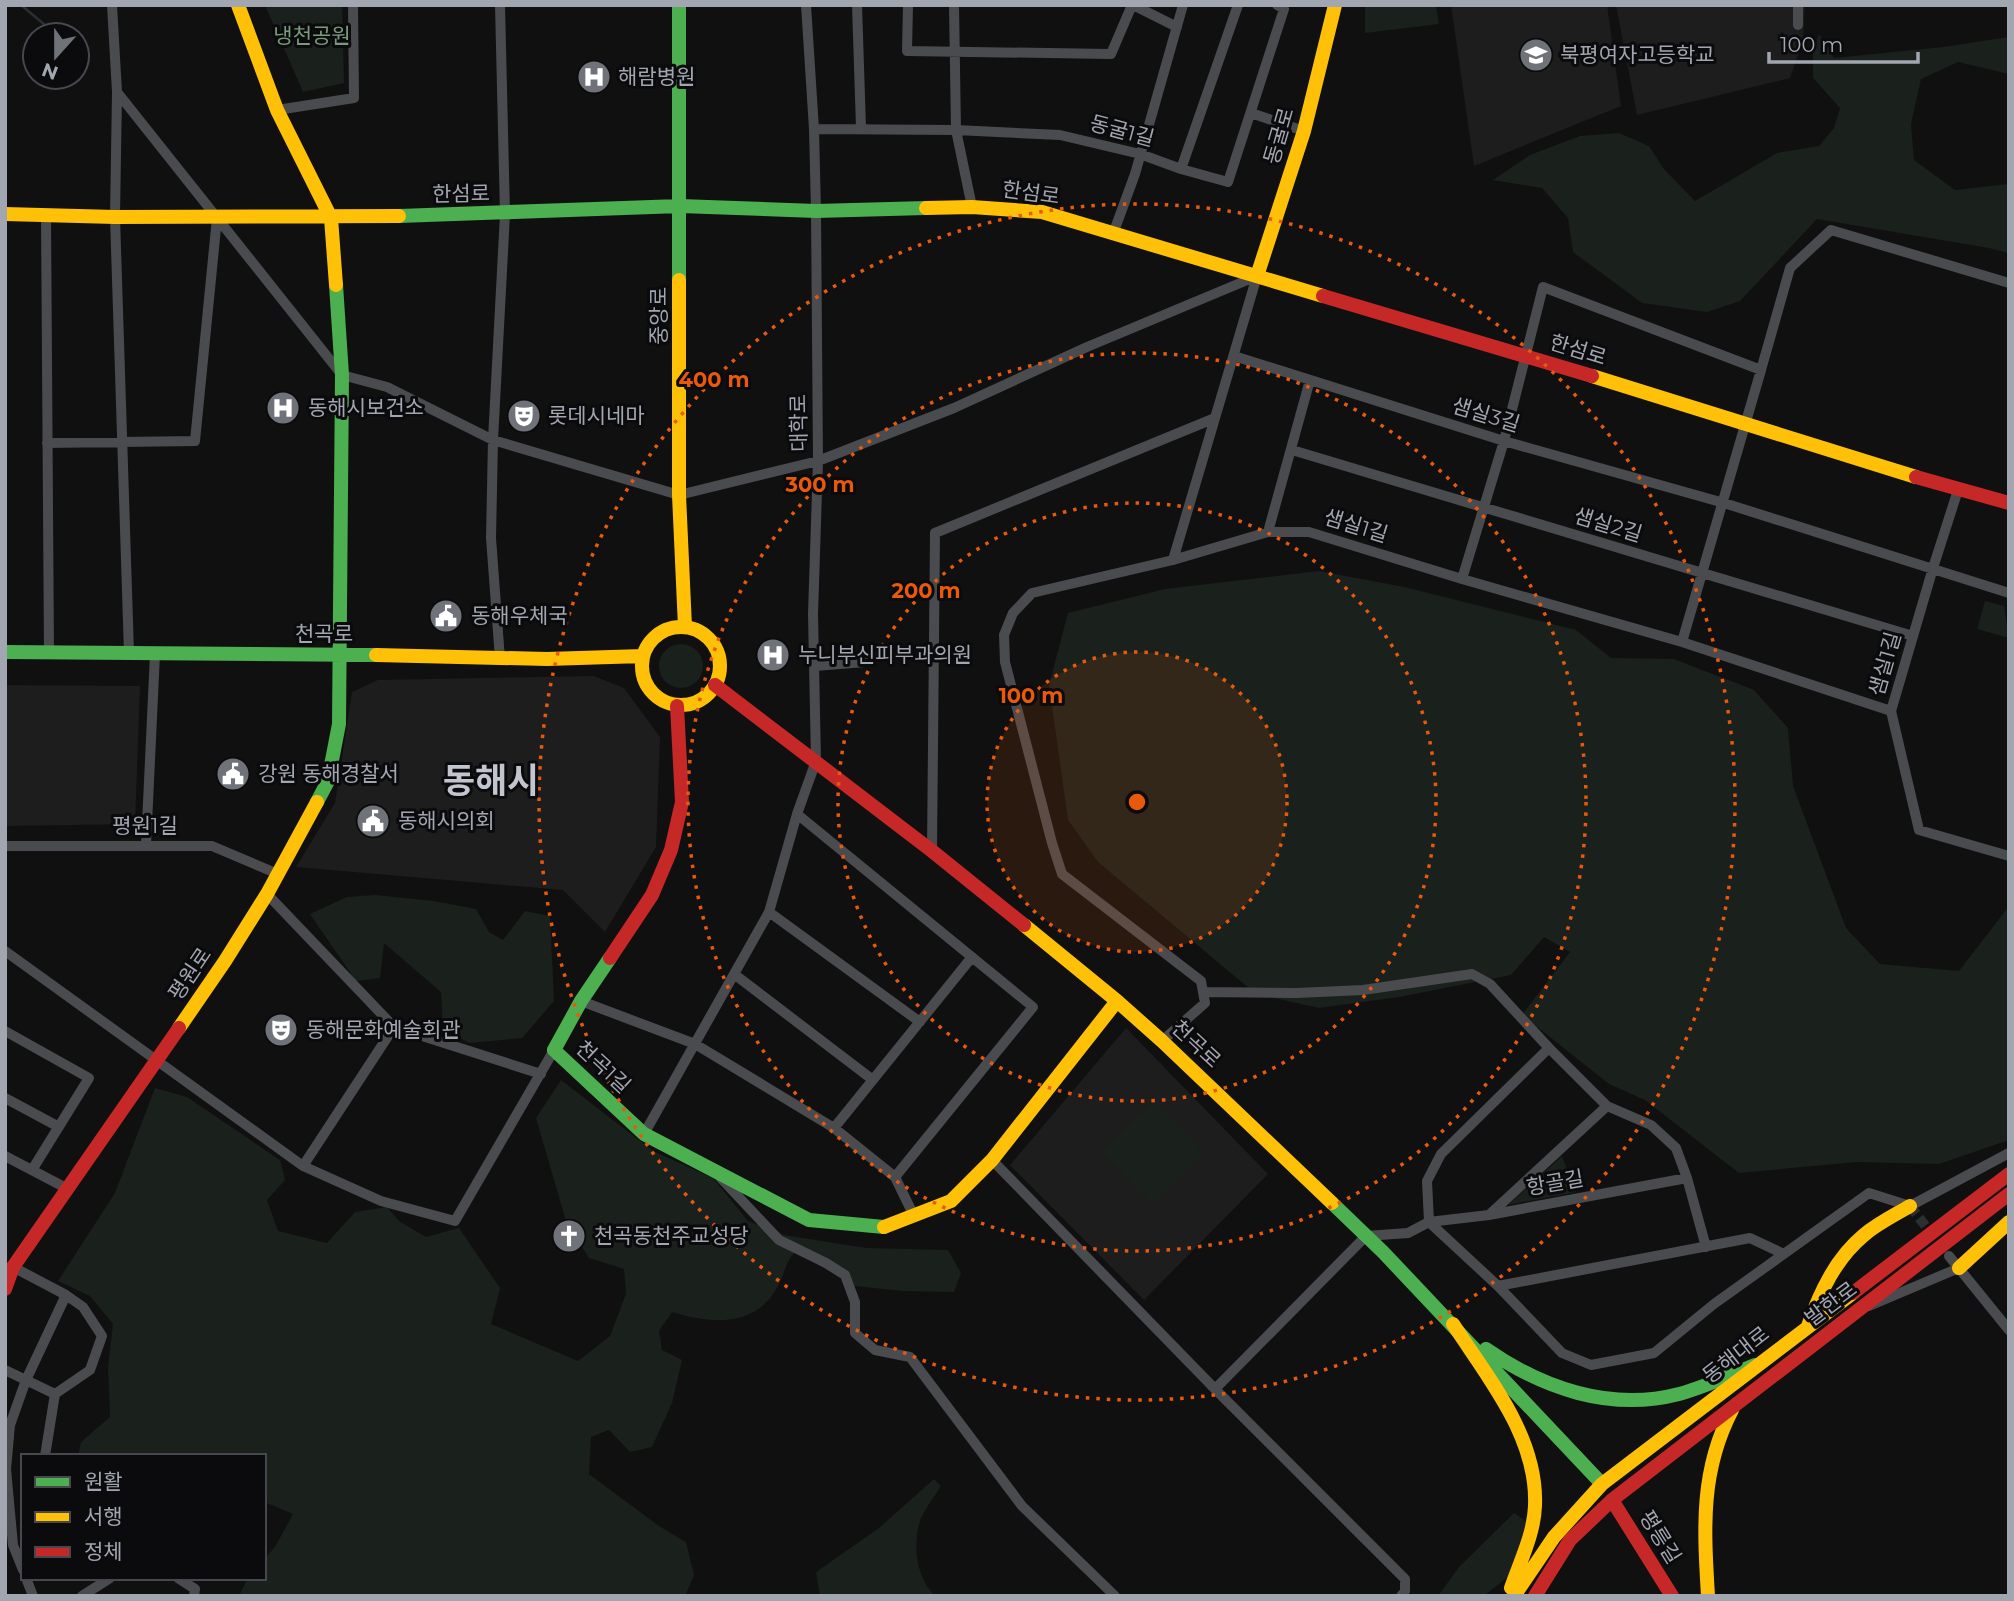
<svg xmlns="http://www.w3.org/2000/svg" width="2014" height="1601" font-family="Montserrat,'Noto Sans KR',sans-serif">
  <rect width="100%" height="100%" fill="#101010"/>
  <path fill="#1d1d1e" d="M1451,5H1607L1621,106L1474,166Z
    M1616,5H1805L1803,40L1790,78L1637,115Z
    M594,676L624,688L660,737L656,847L605,932L563,890L296,867L335,803L352,692L378,680Z
    M5,685L140,686L135,824L5,826Z
    M1126,1028L1268,1174L1144,1300L1010,1165Z"/>
  <path fill="#1a201b" d="M265,5H342L344,83L303,92Z
    M1365,5H1436L1439,24L1365,33Z
    M1819,34L1834,58L1943,47L2009,37V74L1958,62L1921,79L1911,124L1914,160L1955,190L2009,184V253L1989,248L1817,219L1740,301L1707,312L1642,303L1573,252L1568,218L1542,188L1493,180L1530,155L1580,136L1619,133L1649,146L1664,169L1695,201L1777,153L1819,146L1834,128L1840,108L1813,78V51Z
    M1319,571L1404,587L1576,630L1611,658L1674,659L1754,690L1788,728L1793,786L1846,928L1880,964L1959,971L2006,910L2009,909V1140L1939,1164L1856,1162L1739,1173L1645,1100L1609,1084L1522,1015L1570,952L1544,937L1511,975L1399,997L1319,1008L1256,994L1098,862L1068,820L1049,685L1068,613L1165,589Z
    M1985,601L2004,606L2009,638L1977,629Z
    M659 666a22 22 0 1 1 44 0a22 22 0 1 1-44 0Z
    M375,895L434,901L476,909L489,932L503,940L525,911L550,916L554,1001L522,1038L469,1043L443,1028L441,992L384,943L380,978L356,981L310,914L347,897Z
    M561,1080L653,1151L713,1178L748,1221L784,1235L840,1244L867,1248L948,1250L961,1273L954,1292L903,1291L855,1286L795,1252C783,1266 786,1272 778,1286C756,1328 711,1324 672,1312L659,1331L662,1350L682,1360L672,1403L652,1447L630,1452L609,1430L591,1437L589,1474L659,1526L686,1542L694,1575L685,1596H239L248,1578H264V1559L275,1547L293,1514L264,1502V1456H78L81,1442L110,1417L108,1368L113,1324L90,1296L58,1281L115,1193L155,1088L187,1097L280,1160L285,1180L267,1200L278,1231L327,1243L355,1212L387,1207L399,1221L426,1237L459,1228L500,1288L491,1324L578,1361L610,1336L626,1294L624,1269L589,1258L566,1221L536,1118Z
    M1155,1101L1205,1153L1152,1204L1101,1152Z
    M1562,1156L1576,1192L1508,1205Z
    M934,1479L941,1486C934,1497 923,1511 919,1524C913,1549 917,1578 935,1596H820L816,1572L879,1528Z
    M1514,1513L1537,1529L1509,1576L1484,1596H1438L1459,1567Z"/>
  <g fill="none" stroke-linecap="round" stroke-linejoin="round">
    <path stroke="#282f34" stroke-width="2.5" d="M21,5L57,35
      M77,52L88,61"/>
    <path stroke="#2d2e30" stroke-width="10" stroke-dasharray="10 5" stroke-linecap="butt" d="M1910,1206L1944,1250"/>
    <path stroke="#4a4b4f" stroke-width="10" d="M112,5L117,92L115,217L129,653
      M857,5L861,128
      M908,5L907,51L1111,54L1132,5
      M954,5L956,130L972,207
      M1133,5L1177,27
      M1798,25V5
      M117,92L342,375L387,387L493,440L679,495L818,461L954,408L1087,347L1257,276
      M277,110L354,98L353,5
      M1251,113L1304,131
      M814,129L956,130L1060,135L1140,154L1181,169L1228,182L1284,9L1277,5
      M1181,169L1238,5
      M46,215L49,653
      M1113,234L1135,174L1183,5
      M1234,356L1504,441L1724,503L2009,593
      M1761,370L1790,268L1831,230L2009,283
      M47,443L195,441L217,218
      M1292,450L1913,636
      M1268,532L1310,380
      M1173,560L1257,276
      M1462,579L1504,441L1543,287L1761,370L1682,642
      M500,659L491,538L493,440L505,214L500,5
      M815,666L865,662
      M1891,711L1919,830L2009,856
      M797,814L1033,1007L895,1177
      M146,845L155,654
      M5,846H212L278,874
      M932,851L935,533L1215,418
      M267,894L394,1027L541,1074
      M769,912L920,1022
      M5,951L303,1166L381,1201L455,1221L554,1050
      M734,974L873,1080
      M1204,992L1297,993L1363,990L1472,974L1490,984L1549,1048
      M581,1001L695,1044L834,1128L895,1177L914,1216
      M5,1031L89,1078L32,1170
      M1162,1041L1205,1003L1201,981L1062,874L1052,843L1005,662L1004,635L1013,613L1032,593L1173,560L1268,532H1309L1462,579L1682,642L1891,711L1933,568L1958,490
      M5,1098L59,1127
      M834,1128L972,957
      M644,1134L769,912L797,814L816,761L813,614L818,461L816,211L814,129L806,5
      M5,1156L68,1189
      M992,1160L1215,1389L1405,1579V1591L1401,1596
      M303,1166L394,1027
      M720,1177L779,1240L826,1263L845,1275L855,1302V1333L875,1350L910,1357L1022,1506L1115,1596
      M1489,1215L1607,1106
      M1429,1222L1498,1286L1562,1353L1591,1365L1654,1353L1714,1304L1869,1193L1910,1206L2009,1153
      M1429,1222L1489,1215L1687,1178
      M1949,1256L2009,1330
      M13,1267L66,1295
      M1498,1286L1750,1238L1784,1254
      M1869,1306L1959,1268
      M5,1370L55,1394
      M1215,1389L1366,1236L1408,1233L1429,1222L1427,1181L1441,1154L1549,1048L1607,1106L1651,1125L1676,1148L1687,1178L1706,1247
      M23,1570L13,1545L6,1469L10,1425L26,1380L66,1295L83,1307L102,1336L90,1370L55,1394L45,1456
      M26,1578L33,1596
      M178,1578L195,1589L194,1596
      M82,1596L110,1578"/>
    <path stroke="#4caf50" stroke-width="14" d="M679,5V280
      M399,216L680,206L816,211L926,208
      M5,652L376,655
      M317,802L328,781L339,724L342,375L336,285
      M610,958L581,1001L554,1050L644,1134L809,1220L884,1227
      M1332,1203L1383,1252L1602,1484
      M1486,1349C1542,1388 1610,1412 1679,1394C1705,1387 1730,1375 1755,1365"/>
    <path stroke="#ffc107" stroke-width="14" d="M238,5L277,110L331,218L336,285
      M926,208L972,207L1042,212L1323,296
      M5,214L115,217L399,216
      M1257,276L1304,131L1335,5
      M679,280V495L685,627
      M1592,376L1916,477
      M642 666a39 39 0 1 1 78 0a39 39 0 1 1-78 0Z
      M376,655L547,659L643,656
      M1024,925L1117,1001L1162,1041L1332,1203
      M179,1028L225,961L267,894L317,802
      M884,1227L951,1201L992,1160L1117,1001
      M1959,1268L2009,1222
      M1453,1324C1488,1378 1538,1437 1535,1506C1534,1534 1520,1562 1511,1588
      M1808,1326C1820,1292 1836,1258 1864,1235C1878,1223 1895,1215 1910,1206
      M1514,1596L1554,1537L1602,1484L1853,1293
      M1708,1596C1704,1529 1700,1471 1732,1410"/>
    <path stroke="#c62828" stroke-width="14" d="M1323,296L1592,376
      M1916,477L2009,503
      M715,685L932,851L1024,925
      M610,958L652,895L671,850L682,802L677,706
      M5,1289L13,1267L179,1028
      M1853,1293L2009,1174
      M1612,1500L1672,1596
      M1535,1596L1570,1540L1612,1500L2009,1194"/>
  </g>
  <circle cx="1137" cy="802" r="150" fill="#e8590c" fill-opacity=".12"/>
  <g fill="none" stroke="#e8590c" stroke-width="3.5" stroke-dasharray="3.5 7">
    <circle cx="1137" cy="802" r="150"/>
    <circle cx="1137" cy="802" r="299"/>
    <circle cx="1137" cy="802" r="449"/>
    <circle cx="1137" cy="802" r="598"/>
  </g>
  <defs>
    <symbol id="school-disc" viewBox="-11 -11 22 22"><circle r="9.5" fill="#6f7278" stroke="#0b0a0c"/><path d="M0-5L7-2L0 1L-7-2ZM-4 1L0 2.5L4 1V4Q0 6-4 4Z" fill="#fff"/></symbol>
    <symbol id="hospital-disc" viewBox="-11 -11 22 22"><circle r="9.5" fill="#6f7278" stroke="#0b0a0c"/><path d="M-5-5h3v3.5h4V-5h3V5h-3V1.5h-4V5h-3Z" fill="#fff"/></symbol>
    <symbol id="theatre-disc" viewBox="-11 -11 22 22"><circle r="9.5" fill="#6f7278" stroke="#0b0a0c"/><path d="M-5-5.5Q0-4 5-5.5V0Q5 5 0 6Q-5 5-5 0ZM-3.3-2.5H-1v1.5H-3.3ZM1-2.5H3.3v1.5H1ZM-2.8 1Q0 5.5 2.8 1Z" fill="#fff"/></symbol>
    <symbol id="civic-disc" viewBox="-11 -11 22 22"><circle r="9.5" fill="#6f7278" stroke="#0b0a0c"/><path d="M-.6-6.5H3V-4.5H.6V-3L4-1V1h2V6H-6V1h2V-1L-.6-3ZM-1.2 2.5V6h2.4V2.5Z" fill="#fff"/></symbol>
    <symbol id="church-disc" viewBox="-11 -11 22 22"><circle r="9.5" fill="#6f7278" stroke="#0b0a0c"/><path d="M-1.2-6h2.4v3.5h3.3v2.4h-3.3V6h-2.4V-.1h-3.3v-2.4h3.3Z" fill="#fff"/></symbol>
  </defs>
  <g fill-rule="evenodd">
    <use href="#school-disc" x="1517" y="36" width="38" height="38"/>
    <use href="#hospital-disc" x="575" y="58" width="38" height="38"/>
    <use href="#hospital-disc" x="264" y="389" width="38" height="38"/>
    <use href="#theatre-disc" x="505" y="397" width="38" height="38"/>
    <use href="#civic-disc" x="427" y="597" width="38" height="38"/>
    <use href="#hospital-disc" x="754" y="636" width="38" height="38"/>
    <use href="#civic-disc" x="214" y="755" width="38" height="38"/>
    <use href="#civic-disc" x="354" y="802" width="38" height="38"/>
    <use href="#theatre-disc" x="262" y="1011" width="38" height="38"/>
    <use href="#church-disc" x="550" y="1217" width="38" height="38"/>
  </g>
  <g text-anchor="middle" stroke-width="6" stroke-linejoin="round" paint-order="stroke">
    <g font-size="21" fill="#7a9a7c" stroke="#0b0a0c">
      <text x="312" y="43">냉천공원</text>
    </g>
    <g font-size="21" fill="#a2a6b0" stroke="#0b0a0c" text-anchor="start">
      <text x="1560" y="62">북평여자고등학교</text>
      <text x="618" y="84">해람병원</text>
      <text x="308" y="415">동해시보건소</text>
      <text x="548" y="423">롯데시네마</text>
      <text x="471" y="623">동해우체국</text>
      <text x="798" y="662">누니부신피부과의원</text>
      <text x="258" y="781">강원 동해경찰서</text>
      <text x="398" y="828">동해시의회</text>
      <text x="306" y="1037">동해문화예술회관</text>
      <text x="594" y="1243">천곡동천주교성당</text>
    </g>
    <g font-size="21" fill="#a2a6b0" stroke="#0b0a0c">
      <text transform="translate(1122 131) rotate(15)" y="7">동굴1길</text>
      <text transform="translate(1279 136) rotate(-74)" y="7">동굴로</text>
      <text transform="translate(1031 193) rotate(8)" y="7">한섬로</text>
      <text transform="translate(461 194) rotate(-1)" y="7">한섬로</text>
      <text transform="translate(659 316) rotate(-90)" y="7">중앙로</text>
      <text transform="translate(1578 350) rotate(17)" y="7">한섬로</text>
      <text transform="translate(1486 415) rotate(17)" y="7">샘실3길</text>
      <text transform="translate(799 423) rotate(-91)" y="7">대학로</text>
      <text transform="translate(1608 525) rotate(17)" y="7">샘실2길</text>
      <text transform="translate(1356 526) rotate(17)" y="7">샘실1길</text>
      <text x="324" y="641">천곡로</text>
      <text transform="translate(1885 664) rotate(-74)" y="7">샘실1길</text>
      <text x="145" y="833">평원1길</text>
      <text transform="translate(190 974) rotate(-56)" y="7">평원로</text>
      <text transform="translate(1196 1044) rotate(43)" y="7">천곡로</text>
      <text transform="translate(603 1067) rotate(43)" y="7">천곡1길</text>
      <text transform="translate(1555 1183) rotate(-10)" y="7">항골길</text>
      <text transform="translate(1831 1304) rotate(-37)" y="7">발한로</text>
      <text transform="translate(1736 1355) rotate(-38)" y="7">동해대로</text>
      <text transform="translate(1660 1537) rotate(58)" y="7">평릉길</text>
    </g>
    <g font-size="35" font-weight="bold" fill="#c2c5cd" stroke="#0b0a0c">
      <text x="491" y="793">동해시</text>
    </g>
  </g>
  <circle cx="1137" cy="802" r="10" fill="#e8590c" stroke="#0b0a0c" stroke-width="3.5"/>
  <g font-size="21" text-anchor="middle" font-weight="bold" fill="#e8590c" stroke="#0b0a0c" stroke-width="6" stroke-linejoin="round" paint-order="stroke">
    <text x="714" y="387">400 m</text>
    <text x="820" y="492">300 m</text>
    <text x="926" y="598">200 m</text>
    <text x="1031" y="703">100 m</text>
  </g>
  <rect width="2014" height="1601" fill="none" stroke="#a2a6b0" stroke-width="14"/>
  <rect x="21" y="1454" width="245" height="126" fill="#0b0a0c" stroke="#47484e" stroke-width="2"/>
  <rect x="35" y="1477" width="35" height="10" fill="#4caf50" stroke="#47484e" stroke-width="2"/>
  <text x="84" y="1489" font-size="21" fill="#a2a6b0">원활</text>
  <rect x="35" y="1512" width="35" height="10" fill="#ffc107" stroke="#47484e" stroke-width="2"/>
  <text x="84" y="1524" font-size="21" fill="#a2a6b0">서행</text>
  <rect x="35" y="1547" width="35" height="10" fill="#c62828" stroke="#47484e" stroke-width="2"/>
  <text x="84" y="1559" font-size="21" fill="#a2a6b0">정체</text>
  <g transform="translate(56 56) rotate(201)"><circle r="33" fill="#0b0a0c" stroke="#47484e" stroke-width="2"/>
  <path d="M0-5L12 26L0 18L-12 26Z" fill="#6f7278"/>
  <text y="-10" font-size="19" font-weight="bold" text-anchor="middle" fill="#a2a6b0">N</text>
  </g>
  <path d="M1769 52v10h149v-10" fill="none" stroke="#a2a6b0" stroke-width="3.5"/>
  <text x="1780" y="52" font-size="21" fill="#a2a6b0" stroke="#0b0a0c" stroke-width="5" paint-order="stroke">100 m</text>
</svg>
